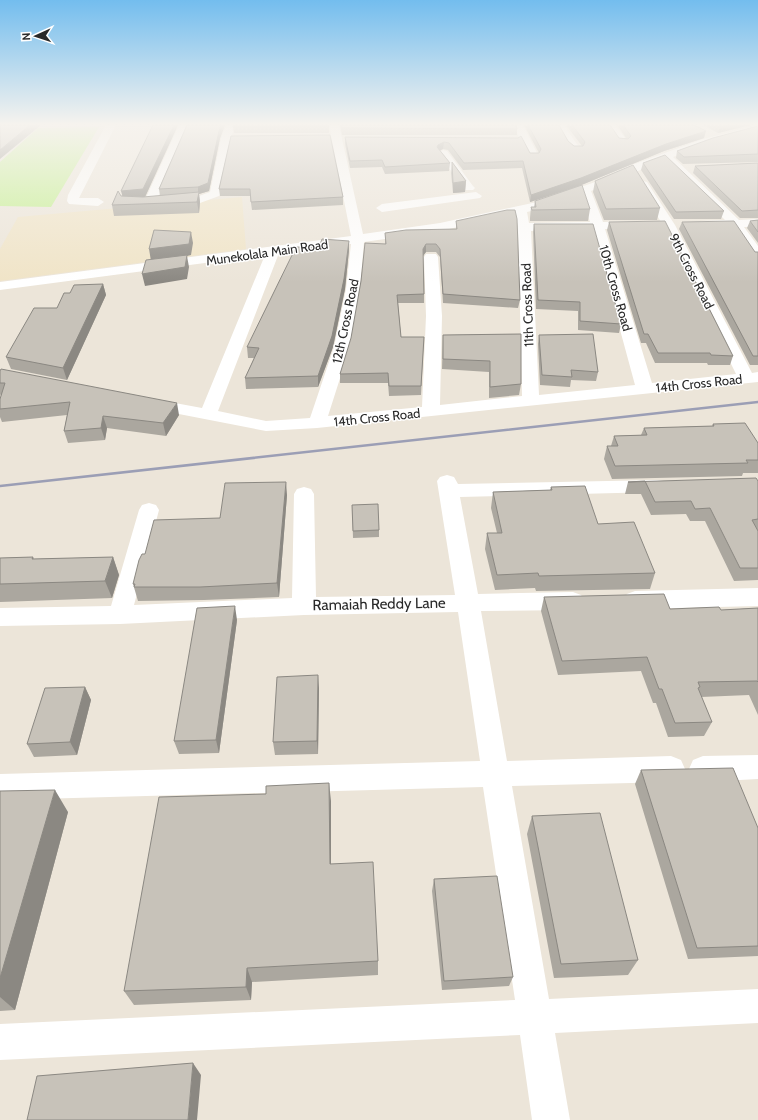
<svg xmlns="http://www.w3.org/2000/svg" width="758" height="1120" font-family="Cabin,sans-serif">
  <rect width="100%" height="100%" fill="#ece5d9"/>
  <path fill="#f0e4c7" d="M242,197L246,249L0,281V249L18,217Z"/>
  <path fill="#c2f08b" d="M99,127L51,207L0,206V162L38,128Z"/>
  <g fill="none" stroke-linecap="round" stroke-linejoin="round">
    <path fill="#fff" fill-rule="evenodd" d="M106,125H116L79,198H98L104,202L98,206L69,204L67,201L68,195Z
      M179,125H189L158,198L199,196L210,192L221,138L226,125H236L231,138L221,194L219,196L200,203L146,205L144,202Z
      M329,125H339L363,234L440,223L537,202L604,179L629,166L703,139L758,125V131L711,143L673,157L739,220L758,219V227H744L758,246V260L753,259L732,227H701L699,224L701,221L725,220L664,160L591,191L603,222L639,221L645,225L639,229H605L652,383L736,374L663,225L637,184L643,181L647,182L675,225L752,373L758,372V382L317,428L266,431L148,408L142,407L139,403L142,399L148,398L202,408L265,255L0,290V282L351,236ZM581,194L590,222L529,223L527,212L544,208ZM515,214L518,227L522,396L440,405L442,316L438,257L436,254H426L424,257L426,316L422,407L328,416L350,347L360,289L364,242L440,231ZM593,230L635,385L539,395L531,231ZM351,244L346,289L334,347L310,418L266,421L218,411L279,253Z
      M513,125H523L539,157L538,159H530Z
      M554,125H564L576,143L583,150L582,152H574L568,147Z
      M604,125H615L628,142L627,144H619Z
      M443,150L447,151L473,186L475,188L473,190H465L438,153Z
      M476,192L482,196L480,198L382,212L376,208L382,204Z
      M447,475L454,477L458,484L657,480L664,481L667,486L664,491L657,492L460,497L478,594L573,592L581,595L585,601L581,607L573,610L481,611L507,761L671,756L681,760L685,769L681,778L671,782L512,786L549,999L758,989V1023L555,1033L570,1120H532L520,1035L0,1060V1024L515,1000L483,787L0,800V774L480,761L458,612L304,615L120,624L0,626V608L111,606L139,510L142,505L149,503L156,505L159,510L134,605L292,598L294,494L297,489L304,487L311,489L314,494L316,597L455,595L437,481L440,477Z
      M758,588V606L635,609L627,606L623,600L627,594L635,591Z
      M758,755V779L703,782L693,778L689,769L693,760L703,756Z"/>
    <path stroke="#9b9eb5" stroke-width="2.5" d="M0,486L758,402"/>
  </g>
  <path fill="#aba79f" d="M153,125H178L145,197H139H143L160,196L159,189L187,125H225L220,138L209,191L199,194L200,202L199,213L114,216L112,205L122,196Z
    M329,125V133H234L233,127Z
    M340,125H516L517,129V135H342Z
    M524,125H559L568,141L574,146H582L566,125H610L619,138H626L617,125H694L704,138L664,151L579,186L530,202L522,168L463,170L448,150L443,149L440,150L450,163L449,171L385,174L382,167L350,168L345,144V137L518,138L530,153H539Z
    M703,125H750L718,133Z
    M758,126V162L683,164L676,158L677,151Z
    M231,136L343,197V205L252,210L250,196H220L219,189Z
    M452,162L466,181L465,192L453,193L451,173Z
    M643,163L724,211L721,219H674L641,170Z
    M758,163V218H740L693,173L695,166Z
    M595,181L660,208L657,220H604L593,192Z
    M535,201L590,209L588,221H530V218L531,207H534Z
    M758,220V243L747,228L750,221Z
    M456,221L520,300L518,308L443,303L440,257L436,252H426L423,256L424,294V303H398L401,337H424L421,395L389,396L388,383H340V374L385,244V233L456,229Z
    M609,222L733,356L730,365H708L707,363H655L646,343H641L607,230Z
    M682,222L755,252H758V365H750L679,229Z
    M534,224L621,324L619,333L578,330V311L536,309L533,232Z
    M349,250L345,289L333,347L318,387L246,389L245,378L254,358H248L247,347Z
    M103,284L106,295L67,380L11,369L6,357L57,308L70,293Z
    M521,334V384L519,395L489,398V372L442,369L443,335Z
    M539,335L598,372L596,381L571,380L570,387L540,385L538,344Z
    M0,371L179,415L166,436L107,428L105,440L68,443L64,431L67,415L2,422L0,417V399L1,396L0,394Z
    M713,424L758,443V473H743L742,476L612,479L604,459L607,446H611L614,436L641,435L644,428L712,426Z
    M758,481V580L734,581L705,521H690L686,514L651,515L641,494H625L628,482Z
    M551,487L598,524L655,573L650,589L536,591L535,588L495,590L485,549L487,533H497L491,508L493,492L550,490Z
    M287,495L279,597L204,600L138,601L133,584L145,554L220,518Z
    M352,505L379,530V537L353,538Z
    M33,557L34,559L113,557L119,575L112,598L0,602V558Z
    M544,597L670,609L721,610L758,608V715L749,695L701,697L712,722L704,736L668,737L656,703H653L641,671L558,675L541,611Z
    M237,620L219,753L179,754L174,741Z
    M85,687L91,700L77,755L34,757L27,744Z
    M319,688L318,754L275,755L273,742Z
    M641,770L758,828V956L688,959L635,784Z
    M0,791L68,812L15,1010L0,1011Z
    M331,801V864L378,961V975L252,982L251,1000L134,1005L124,991Z
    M532,816L638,960L628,975L554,978L527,834Z
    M434,879L513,977L509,986L442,990L432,891Z"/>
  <path fill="#8b8882" d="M30,125H41L0,159V150Z
    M174,125H178L145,197L123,198L121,191Z
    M221,125H225L220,138L209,191L199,194L200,202L199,213L197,202L198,193V187Z
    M725,125H750L718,133L720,127Z
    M706,131L704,138L664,151L579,186L530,202L531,195L666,144Z
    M444,142L443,149L437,152V154L438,145Z
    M466,181L465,192L453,193V183Z
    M191,232L193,243L191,255L187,256L189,267L187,279L145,286L142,274L151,261L149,249Z
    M349,241V250L345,289L333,347L318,387V376Z
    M426,244V252L422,257L423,249Z
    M103,284L106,295L67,380L63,368Z
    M177,403L179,415L166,436L163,423Z
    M103,416L107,428L105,440L101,428Z
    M286,482L287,495L279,597L277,583Z
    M113,557L119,575L112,598L105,581Z
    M235,606L237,620L219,753L216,740Z
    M318,675L319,688L318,754L317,741Z
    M85,687L91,700L77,755L70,742Z
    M329,783L331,801V881L330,864Z
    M55,790L68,812L15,1010L0,997V978Z
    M247,968L252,982L251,1000L246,987Z
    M193,1063L201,1075L197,1120H188Z"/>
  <path fill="#c7c2b9" stroke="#8b8882" d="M0,125H30L0,150Z
    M153,125H174L143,189L121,191Z
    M187,125H221L219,131L208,183L198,187L159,189Z
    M234,125H329V126L233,127Z
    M341,125H516L517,129L342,128Z
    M528,125H559L568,141L574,146H583L585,142L572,125H610L619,138L628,139L631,136L623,125H694L706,131L666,144L581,178L531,195L523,161L464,163L449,143L444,142L438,145L437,147L450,163L385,167L382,160L350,161L345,137L518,138L521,136L530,153H539L541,149Z
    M758,126V154L684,157L677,151L713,138Z
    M330,135L343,197L251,202L250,189H219L231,136Z
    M665,155L724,211L676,212L643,163Z
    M452,162L466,181L453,183Z
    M758,163V210L742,211L695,166Z
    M633,165L660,208L606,209L595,181Z
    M582,185L590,209L532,210L531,207H536L535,201Z
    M118,191L121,196L143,197L199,192L197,202L112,205Z
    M507,210H515L517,219L520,300L443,294L440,249L436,244H426L423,249L424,294L397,295L401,337H424L421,386H389L388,373L340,374L351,338L361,281L365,243L386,244L385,233L406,230L457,229L456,221Z
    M758,220V232L750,221Z
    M665,221L733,356L711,355L710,353H658L648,334H644L609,222Z
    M734,221L755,252H758V356H753L682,222Z
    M534,224H593L621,324L580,321V302L538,300Z
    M154,230L191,232L189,244L149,249Z
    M322,239L349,241L344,279L332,336L318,376L245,378L259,348L247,347L296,247H319Z
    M187,255L185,267L142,274L146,260Z
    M103,284L63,368L6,357L34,308H57L64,293H70L74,285Z
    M521,334V384L490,387V361L443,359V335Z
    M593,334L598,372L571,370L572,377L542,375L539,335Z
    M1,369L177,403L163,423L103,416L101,428L64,431L70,402L0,409V399L5,383H0V371Z
    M745,423L758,443V460H746L748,463L615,466L607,446H618L614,436L647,435L644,428L714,426L713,424Z
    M756,478L758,481V519L752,520L758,531V568H740L710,508L695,509L691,501L655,502L645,481L628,482Z
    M286,482L277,583L200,587H134L135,584H133L139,560L142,554H145L154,520L220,518L225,483Z
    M585,486L598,524L634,522L655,573L539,576L538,573L497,575L487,533H502L493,492L552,490L551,487Z
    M378,504L379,530L353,531L352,505Z
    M33,557L32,559L113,557L105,581L0,584V558Z
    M664,594L670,609L719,607L721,610L758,608V682L757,681L698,682L700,687L698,688L712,722L675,723L662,689H659L647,657L562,661L544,597Z
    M235,606L216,740L174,741L197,608Z
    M318,675L317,741L273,742L277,677Z
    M85,687L70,742L27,744L45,688Z
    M733,768L758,828V946L697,948L641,770Z
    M329,783L330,864L373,862L378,961L247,968L246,987L124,991L159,797L266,794V786Z
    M55,790L0,978V791Z
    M600,813L638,960L561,964L532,816Z
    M497,876L513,977L444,981L434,879Z
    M193,1063L188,1120H27L37,1076Z"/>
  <linearGradient id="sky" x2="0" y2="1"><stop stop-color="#73bdee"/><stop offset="0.44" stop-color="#f6f3ee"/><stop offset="1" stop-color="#f6f3ee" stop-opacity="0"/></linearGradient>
  <rect width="758" height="282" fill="url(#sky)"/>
  <g text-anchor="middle" stroke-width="3" stroke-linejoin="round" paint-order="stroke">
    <g font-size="13" fill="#292929" stroke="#fff">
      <text transform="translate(267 252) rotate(-8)" y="5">Munekolala Main Road</text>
      <text transform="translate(692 271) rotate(63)" y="5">9th Cross Road</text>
      <text transform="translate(616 288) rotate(74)" y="5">10th Cross Road</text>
      <text transform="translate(527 305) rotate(-92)" y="5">11th Cross Road</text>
      <text transform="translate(345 321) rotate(-78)" y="5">12th Cross Road</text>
      <text transform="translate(699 383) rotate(-6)" y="5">14th Cross Road</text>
      <text transform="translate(377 417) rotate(-6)" y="5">14th Cross Road</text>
    </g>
    <g font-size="15" fill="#292929" stroke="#fff">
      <text transform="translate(379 604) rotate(-1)" y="5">Ramaiah Reddy Lane</text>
    </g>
  </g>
  <g transform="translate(36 36) rotate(267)" stroke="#ffffff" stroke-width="3" paint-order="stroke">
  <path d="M0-3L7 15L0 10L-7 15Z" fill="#292929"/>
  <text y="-6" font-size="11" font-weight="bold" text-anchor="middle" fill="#292929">N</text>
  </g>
</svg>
